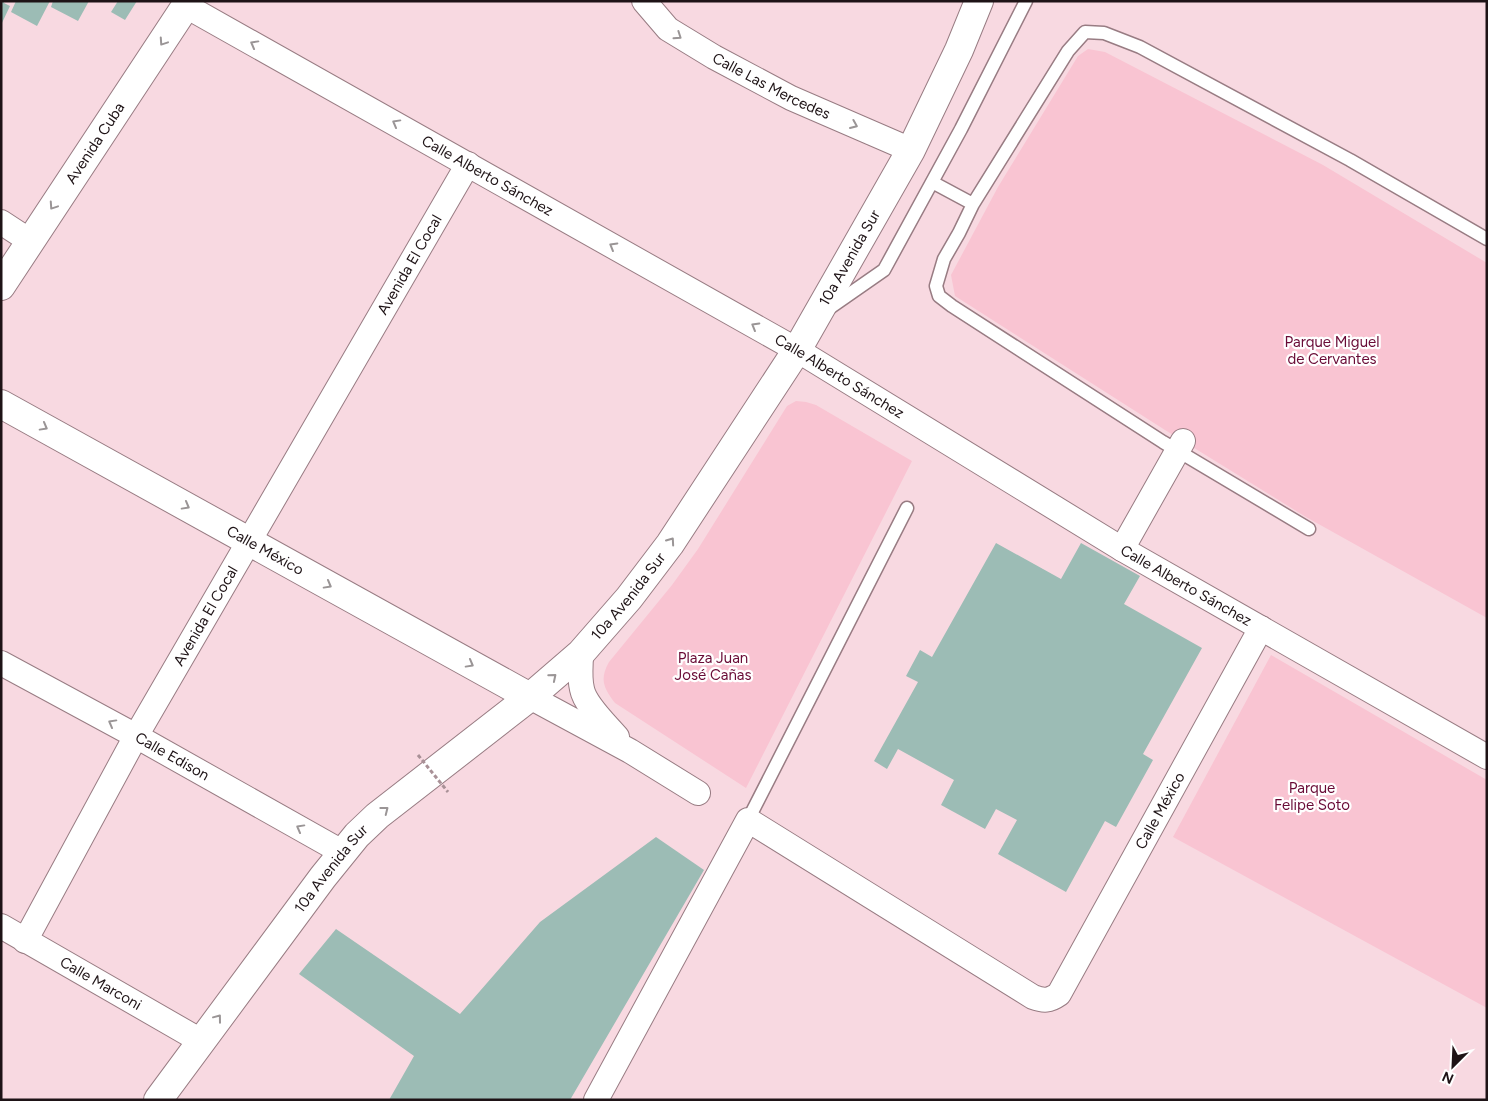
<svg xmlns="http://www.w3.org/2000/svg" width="1488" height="1101" font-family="Figtree,sans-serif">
  <rect width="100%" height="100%" fill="#f8d9e1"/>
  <path fill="#f9c4d2" d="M1088,49L1105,52L1323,165L1487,263V618L1306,517L1165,430L955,296L951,275L998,187L1078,56Z
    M796,401L806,402L816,405L912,461L746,788L615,703C604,688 599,680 609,662L672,585L698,549L787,406Z
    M1271,655L1487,780V1008L1173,837Z"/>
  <path fill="#9cbcb5" d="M1,1H4V3L10,6L1,25Z
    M16,1H50L37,26L11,12Z
    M53,1H89L78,21L51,7Z
    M118,1H137L125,20L111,12Z
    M996,543L1061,579L1081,543L1140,576L1124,604L1202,648L1143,754L1153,760L1116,827L1105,821L1066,892L998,854L1017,820L996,809L985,829L941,805L954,780L898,749L887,769L874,761L918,682L906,676L920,650L932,657Z
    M656,837L704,870L570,1100H389L414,1056L299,974L336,929L460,1014L540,922Z"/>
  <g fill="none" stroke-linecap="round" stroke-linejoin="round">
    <defs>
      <path id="lane" d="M932,182L973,204L1068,51L1085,32L1104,33L1140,47L1350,160L1487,239
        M973,204L959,233L944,259L936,286L939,296L952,306L1163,442L1309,529
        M828,309L884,270L961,129L1026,1
        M748,820L907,508"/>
      <g id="street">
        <path id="s1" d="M644,1L668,29L714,57L791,98L911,150"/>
        <path id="s2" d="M186,6L797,350L1122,549L1487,757"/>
        <path d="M1,222L30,241"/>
        <path d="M1122,549L1183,441"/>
        <path d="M581,653C581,665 579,677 582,689C585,705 606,724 617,737"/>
        <path id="s3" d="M1,663L136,736L342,852"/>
        <path d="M530,697L630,751L698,793"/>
        <path id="s4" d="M1,926L201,1041"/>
        <path id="s5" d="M25,941L136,736L468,164"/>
        <path id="s6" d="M596,1100L748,820L1033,997C1044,1001 1049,1001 1059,994L1261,628"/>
      </g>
      <g id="secondary">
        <path id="s7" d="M1,286L189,1"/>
        <path id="s8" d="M1,404L530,697"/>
        <path id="s9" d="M158,1100L323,877L357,835L377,816L530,697L581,653L629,598L670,544L797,350L911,150L959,50L979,1"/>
      </g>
    </defs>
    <use href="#lane" stroke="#987c83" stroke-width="15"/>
    <use href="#street" stroke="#987c83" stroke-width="26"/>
    <use href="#secondary" stroke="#987c83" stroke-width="30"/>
    <use href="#lane" stroke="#fff" stroke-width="12"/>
    <use href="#street" stroke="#fff" stroke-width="24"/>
    <use href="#secondary" stroke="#fff" stroke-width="28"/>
    <path stroke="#a99197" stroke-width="3" stroke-dasharray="4 2.5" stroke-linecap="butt" d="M418,755L448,792"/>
  </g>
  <defs><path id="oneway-chevron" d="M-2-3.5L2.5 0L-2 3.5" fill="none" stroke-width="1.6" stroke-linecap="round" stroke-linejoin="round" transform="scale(1.25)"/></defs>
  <g stroke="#9a9596">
    <use href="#oneway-chevron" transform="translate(678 36) rotate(34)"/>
    <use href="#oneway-chevron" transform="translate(163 42) rotate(124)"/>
    <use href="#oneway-chevron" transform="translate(254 44) rotate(-151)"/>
    <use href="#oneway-chevron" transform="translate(396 123) rotate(-151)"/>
    <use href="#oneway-chevron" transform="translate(854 125) rotate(23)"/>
    <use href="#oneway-chevron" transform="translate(53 206) rotate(124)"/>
    <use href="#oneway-chevron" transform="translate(613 246) rotate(-150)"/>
    <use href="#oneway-chevron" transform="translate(755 326) rotate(-150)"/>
    <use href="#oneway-chevron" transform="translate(44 427) rotate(29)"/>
    <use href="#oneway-chevron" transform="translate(186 506) rotate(29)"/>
    <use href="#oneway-chevron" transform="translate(671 541) rotate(-55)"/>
    <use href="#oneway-chevron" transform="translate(328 585) rotate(29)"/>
    <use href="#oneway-chevron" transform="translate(470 664) rotate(29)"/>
    <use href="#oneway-chevron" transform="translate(553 677) rotate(-40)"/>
    <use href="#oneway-chevron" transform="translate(112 723) rotate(-151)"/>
    <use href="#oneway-chevron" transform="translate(385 810) rotate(-38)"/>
    <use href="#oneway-chevron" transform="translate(300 828) rotate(-151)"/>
    <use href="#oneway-chevron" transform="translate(218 1018) rotate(-53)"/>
  </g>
  <g text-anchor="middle" stroke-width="4.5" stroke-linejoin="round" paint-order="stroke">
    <g font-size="15" fill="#1e1316" stroke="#fff">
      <text dy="5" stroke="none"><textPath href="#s1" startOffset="155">Calle Las Mercedes</textPath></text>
      <text dy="5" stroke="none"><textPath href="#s7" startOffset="171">Avenida Cuba</textPath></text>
      <text dy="5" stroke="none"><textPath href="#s2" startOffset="346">Calle Alberto Sánchez</textPath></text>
      <text dy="5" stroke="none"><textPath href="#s9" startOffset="1099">10a Avenida Sur</textPath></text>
      <text dy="5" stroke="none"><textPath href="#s5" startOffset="778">Avenida El Cocal</textPath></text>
      <text dy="5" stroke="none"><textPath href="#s2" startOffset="751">Calle Alberto Sánchez</textPath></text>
      <text dy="5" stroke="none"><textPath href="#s8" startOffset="302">Calle México</textPath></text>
      <text dy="5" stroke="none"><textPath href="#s2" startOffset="1156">Calle Alberto Sánchez</textPath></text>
      <text dy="5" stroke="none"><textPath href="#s9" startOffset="694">10a Avenida Sur</textPath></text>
      <text dy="5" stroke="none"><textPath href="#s5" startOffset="372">Avenida El Cocal</textPath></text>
      <text dy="5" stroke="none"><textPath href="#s3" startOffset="195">Calle Edison</textPath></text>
      <text dy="5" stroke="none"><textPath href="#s6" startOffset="891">Calle México</textPath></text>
      <text dy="5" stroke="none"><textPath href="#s9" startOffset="289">10a Avenida Sur</textPath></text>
      <text dy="5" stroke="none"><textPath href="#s4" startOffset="115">Calle Marconi</textPath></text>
    </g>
    <g font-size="15" fill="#690b36" stroke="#fff">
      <text x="1332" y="347">Parque Miguel<tspan x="1332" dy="17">de Cervantes</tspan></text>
      <text x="713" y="663">Plaza Juan<tspan x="713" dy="17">José Cañas</tspan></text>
      <text x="1312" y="793">Parque<tspan x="1312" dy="17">Felipe Soto</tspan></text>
    </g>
  </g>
  <rect width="1488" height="1101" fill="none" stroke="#1e1316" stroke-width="5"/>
  <g transform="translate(1453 1066) rotate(204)" stroke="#ffffff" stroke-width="4" paint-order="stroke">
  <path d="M0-4L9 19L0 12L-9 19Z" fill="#1e1316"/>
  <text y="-8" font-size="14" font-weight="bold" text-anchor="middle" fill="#1e1316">N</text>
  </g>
</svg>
